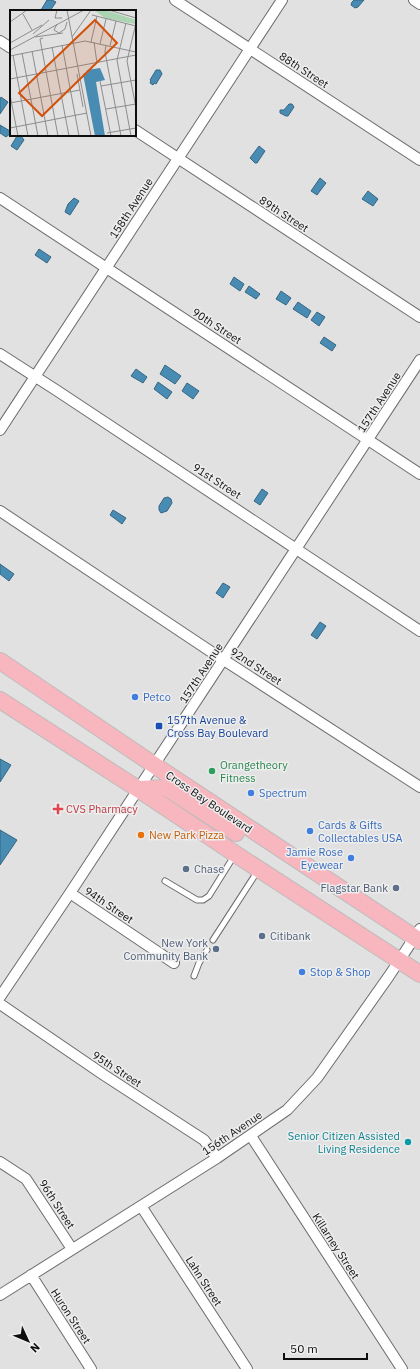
<svg xmlns="http://www.w3.org/2000/svg" width="420" height="1369" font-family="'IBM Plex Sans',sans-serif">
  <rect width="100%" height="100%" fill="#e1e1e2"/>
  <path fill="#488cb3" stroke="#376682" d="M47,0H52L56,2L50,11L41,10Z
    M354,0H364L358,7L355,8L351,5L352,2Z
    M156,70H160L162,74L156,84L154,83L153,85L150,83L151,81L150,80Z
    M1,97L8,102L0,114V99Z
    M289,104H292L294,107L288,116H286L280,113V110H284Z
    M0,125L10,131L11,133L6,137L0,133Z
    M17,136H21L24,140L17,150L11,146Z
    M259,146L265,151L257,163H255L250,158Z
    M320,178L326,183L317,195L311,191Z
    M368,191L378,199L373,206L362,199Z
    M74,198L79,201L70,215L65,212L68,204Z
    M39,249L51,257L47,263L35,255Z
    M234,277L244,284L240,291L230,284Z
    M249,286L260,294L256,299L245,292Z
    M281,291L291,298L286,305L276,299Z
    M298,302L311,311L307,318L293,309Z
    M317,312L325,317L319,326L311,320Z
    M324,337L336,345L332,351L320,343Z
    M165,365L181,376L175,384L160,374Z
    M136,369L147,377L143,383L131,376Z
    M158,382L172,392L167,399L154,389Z
    M187,383L199,391L193,399L182,391Z
    M262,489L268,493L260,505L254,501Z
    M168,497L171,499L172,503L167,511L161,513L159,510V506L164,498Z
    M113,510L126,518L122,524L110,515Z
    M0,564L14,574L9,581L0,574Z
    M223,583L230,587L223,598L216,593Z
    M320,622L326,626L317,639L311,635Z
    M0,759L11,765L0,782Z
    M0,830L17,840L0,865Z"/>
  <g fill="none" stroke-linecap="round" stroke-linejoin="round">
    <defs>
      <path id="lane" d="M165,881L197,900H203L209,896L234,856
        M213,940L257,872
        M194,976L199,963L207,950"/>
      <path id="street" d="M175,0L420,160
        M414,0L420,4
        M0,41L11,48
        M135,130L420,317
        M0,198L420,474
        M0,354L56,390L420,631
        M0,430L282,0
        M0,511L210,651L420,787
        M70,893L174,963
        M0,997L70,893L420,360
        M0,1004L104,1075L204,1140L217,1158
        M251,1136L402,1369
        M0,1162L26,1179L72,1249
        M141,1206L247,1369
        M31,1275L91,1369
        M0,1295L217,1158L287,1110L317,1078L389,976L420,929"/>
      <path id="primary" d="M0,661L154,765L420,941
        M0,700L138,789L240,857L420,974
        M138,789L167,788L236,833"/>
    </defs>
    <use href="#lane" stroke="#6c6c6d" stroke-width="7"/>
    <use href="#street" stroke="#6c6c6d" stroke-width="12"/>
    <use href="#primary" stroke="#bcbcbc" stroke-width="18"/>
    <use href="#lane" stroke="#fff" stroke-width="5"/>
    <use href="#street" stroke="#fff" stroke-width="10"/>
    <use href="#primary" stroke="#f8b6be" stroke-width="16"/>
  </g>
  <g fill="#3f7fe0" stroke="#eeeeef" stroke-width="1.5">
    <circle cx="135" cy="697" r="4"/>
    <circle cx="251" cy="793" r="4"/>
    <circle cx="310" cy="831" r="4"/>
    <circle cx="351" cy="858" r="4"/>
    <circle cx="302" cy="972" r="4"/>
  </g>
  <rect fill="#1a4fb4" stroke="#eeeeef" stroke-width="1.5" x="155" y="722" width="8" height="8" rx="2"/>
  <circle fill="#2e9e5b" stroke="#eeeeef" stroke-width="1.5" cx="212" cy="771" r="4"/>
  <path fill="#e0444e" stroke="#eeeeef" stroke-width="1.5" d="M56 803h4v4h4v4h-4v4h-4v-4h-4v-4h4z"/>
  <circle fill="#e8710a" stroke="#eeeeef" stroke-width="1.5" cx="141" cy="835" r="4"/>
  <g fill="#5c6f8a" stroke="#eeeeef" stroke-width="1.5">
    <circle cx="186" cy="869" r="4"/>
    <circle cx="396" cy="888" r="4"/>
    <circle cx="262" cy="936" r="4"/>
    <circle cx="216" cy="949" r="4"/>
  </g>
  <circle fill="#0f9aa8" stroke="#eeeeef" stroke-width="1.5" cx="408" cy="1142" r="4"/>
  <g text-anchor="middle" stroke-width="3" stroke-linejoin="round" paint-order="stroke">
    <g font-size="11" fill="#0e0e0f" stroke="#eeeeef">
      <text transform="translate(304 70) rotate(33)" y="4">88th Street</text>
      <text transform="translate(131 208) rotate(-57)" y="4">158th Avenue</text>
      <text transform="translate(284 214) rotate(33)" y="4">89th Street</text>
      <text transform="translate(217 326) rotate(33)" y="4">90th Street</text>
      <text transform="translate(379 402) rotate(-57)" y="4">157th Avenue</text>
      <text transform="translate(217 481) rotate(33)" y="4">91st Street</text>
      <text transform="translate(256 666) rotate(33)" y="4">92nd Street</text>
      <text transform="translate(201 673) rotate(-57)" y="4">157th Avenue</text>
      <text transform="translate(209 802) rotate(34)" y="4">Cross Bay Boulevard</text>
      <text transform="translate(109 905) rotate(34)" y="4">94th Street</text>
      <text transform="translate(117 1069) rotate(33)" y="4">95th Street</text>
      <text transform="translate(232 1133) rotate(-34)" y="4">156th Avenue</text>
      <text transform="translate(57 1204) rotate(57)" y="4">96th Street</text>
      <text transform="translate(336 1246) rotate(57)" y="4">Killarney Street</text>
      <text transform="translate(204 1281) rotate(57)" y="4">Lahn Street</text>
      <text transform="translate(71 1316) rotate(57)" y="4">Huron Street</text>
    </g>
    <g font-size="11" fill="#366cbe" stroke="#eeeeef" text-anchor="start">
      <text x="143" y="701">Petco</text>
      <text x="259" y="797">Spectrum</text>
      <text x="318" y="829">Cards &amp; Gifts<tspan x="318" dy="13">Collectables USA</tspan></text>
      <text x="343" y="856" text-anchor="end">Jamie Rose<tspan x="343" dy="13">Eyewear</tspan></text>
      <text x="310" y="976">Stop &amp; Shop</text>
    </g>
    <g font-size="11" fill="#164399" stroke="#eeeeef" text-anchor="start">
      <text x="167" y="724">157th Avenue &amp;<tspan x="167" dy="13">Cross Bay Boulevard</tspan></text>
    </g>
    <g font-size="11" fill="#27864d" stroke="#eeeeef" text-anchor="start">
      <text x="220" y="769">Orangetheory<tspan x="220" dy="13">Fitness</tspan></text>
    </g>
    <g font-size="11" fill="#be3a42" stroke="#eeeeef" text-anchor="start">
      <text x="66" y="813">CVS Pharmacy</text>
    </g>
    <g font-size="11" fill="#c56008" stroke="#eeeeef" text-anchor="start">
      <text x="149" y="839">New Park Pizza</text>
    </g>
    <g font-size="11" fill="#4e5e75" stroke="#eeeeef" text-anchor="start">
      <text x="194" y="873">Chase</text>
      <text x="388" y="892" text-anchor="end">Flagstar Bank</text>
      <text x="270" y="940">Citibank</text>
      <text x="208" y="947" text-anchor="end">New York<tspan x="208" dy="13">Community Bank</tspan></text>
    </g>
    <g font-size="11" fill="#0d838f" stroke="#eeeeef" text-anchor="end">
      <text x="400" y="1140">Senior Citizen Assisted<tspan x="400" dy="13">Living Residence</tspan></text>
    </g>
  </g>
  <g transform="translate(10 10)">
    <rect width="126" height="126" fill="#e1e1e2"/>
    <path d="M84,0H95L126,10L125,14L95,8Z" fill="#abd4b3"/>
    <path d="M90,58L95,70L86,72L95,126H85L73,64L78,63L77,60Z" fill="#488cb3"/>
    <path fill="none" stroke="#8d8d8e" stroke-width="1" d="M47,0L45,8H52M57,0L81,126M99,0L126,8M13,4L22,20M82,5L126,16M0,12L17,0M116,13L107,50L121,126M126,13L117,51L126,98M47,14L44,20L49,23L55,19L57,12M23,24L39,10M25,27L53,23M62,27L81,0M33,28L30,29L48,126M81,32L87,6M84,32L87,53M0,33L32,15M90,34L96,9M52,35L69,126M96,35L95,42L111,126M100,36L106,11M42,37L59,126M0,40L74,0M22,41L38,126M12,43L28,126M3,45L18,126M0,46L75,31L126,42M67,64L73,97M0,69L126,45M90,71L101,126M91,76L126,70M0,85L8,126M0,93L70,80M96,99L126,94M0,118L77,103M97,123L126,118"/>
    <path fill="#d2520c" fill-opacity="0.15" stroke="#d2520c" stroke-width="2" d="M85,10L107,33L32,106L9,83Z"/>
    <rect width="126" height="126" fill="none" stroke="#0e0e0f" stroke-width="2"/>
  </g>
  <g transform="translate(28 1341) rotate(134)" stroke="#eeeeef" stroke-width="3" paint-order="stroke">
  <path d="M0-3L7 15L0 10L-7 15Z" fill="#0e0e0f"/>
  <text y="-6" font-size="11" font-weight="bold" text-anchor="middle" fill="#0e0e0f">N</text>
  </g>
  <path d="M284 1353v6h83v-6" fill="none" stroke="#0e0e0f" stroke-width="2"/>
  <text x="290" y="1353" font-size="12" fill="#0e0e0f" stroke="#eeeeef" stroke-width="3" paint-order="stroke">50 m</text>
</svg>
